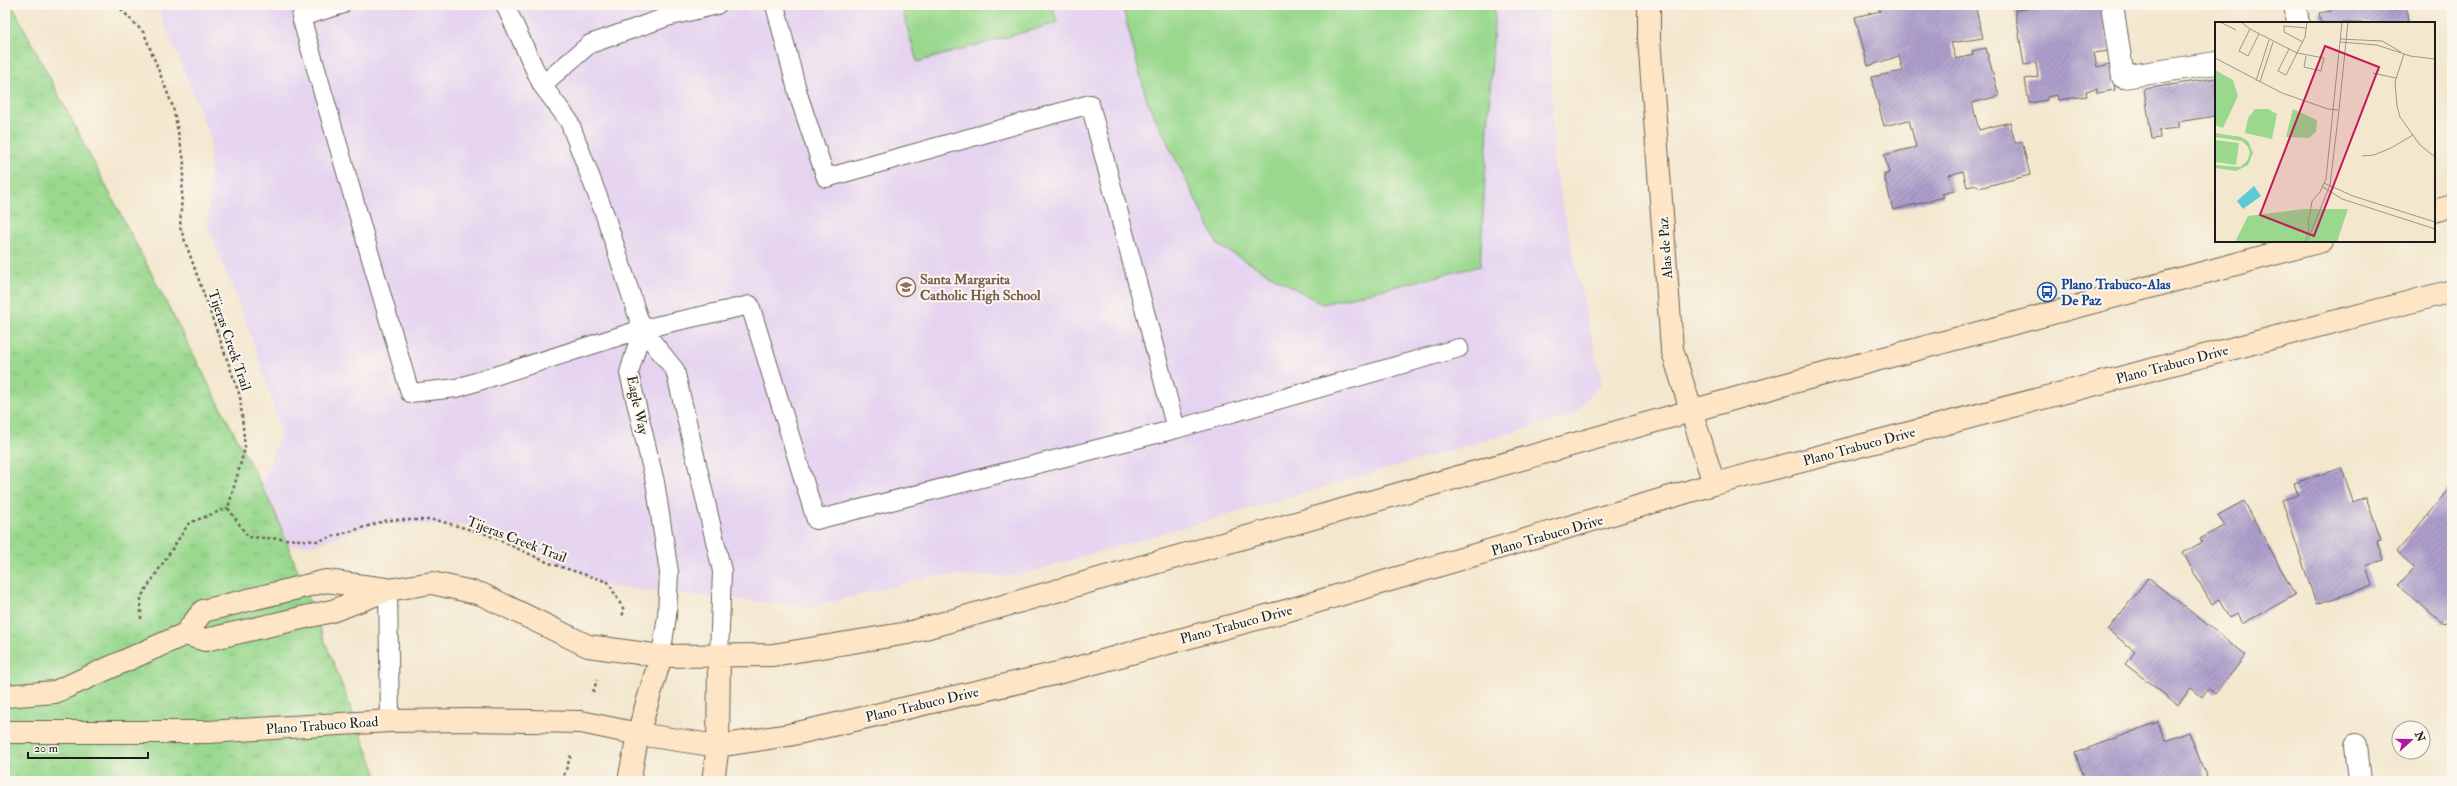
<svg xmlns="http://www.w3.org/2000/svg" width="2457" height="786" font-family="'IM FELL Double Pica',serif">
  <defs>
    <pattern id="grass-tufts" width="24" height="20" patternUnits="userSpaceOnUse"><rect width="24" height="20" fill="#99d88d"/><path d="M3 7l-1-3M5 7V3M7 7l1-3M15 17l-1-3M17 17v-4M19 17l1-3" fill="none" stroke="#83b979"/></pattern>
    <pattern id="building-hatch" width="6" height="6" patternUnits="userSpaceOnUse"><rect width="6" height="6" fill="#ad9fcc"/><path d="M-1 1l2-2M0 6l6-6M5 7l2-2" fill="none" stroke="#8c81a5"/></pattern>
  </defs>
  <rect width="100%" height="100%" fill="#fbf7ec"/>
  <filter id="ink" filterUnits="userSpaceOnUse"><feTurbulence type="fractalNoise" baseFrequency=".025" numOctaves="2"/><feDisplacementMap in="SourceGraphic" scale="8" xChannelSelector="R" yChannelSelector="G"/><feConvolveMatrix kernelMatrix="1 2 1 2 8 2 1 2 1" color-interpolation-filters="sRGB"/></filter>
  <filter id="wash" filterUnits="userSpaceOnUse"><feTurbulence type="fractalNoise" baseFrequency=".012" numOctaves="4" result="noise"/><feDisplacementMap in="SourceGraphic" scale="16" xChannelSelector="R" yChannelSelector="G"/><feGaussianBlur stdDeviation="0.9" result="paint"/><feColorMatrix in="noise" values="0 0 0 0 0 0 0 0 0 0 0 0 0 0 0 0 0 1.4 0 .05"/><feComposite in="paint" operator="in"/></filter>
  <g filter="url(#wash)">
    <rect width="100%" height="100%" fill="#f3e7ce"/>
    <path fill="#e5d3f0" d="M157,5H1550L1553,163L1602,383L1573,415L1016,576H934L810,607L609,587L482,525L377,524L314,545L276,546L252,510L281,432L256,349L208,225L211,138Z"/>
    <path fill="url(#grass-tufts)" stroke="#5a7a54" d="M5,5H12L275,512L379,781H5Z"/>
    <path fill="#99d88d" stroke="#5a7a54" d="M901,5H1052L1057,23L917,62Z
      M1122,5H1495L1480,266L1322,304L1218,245L1147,101Z"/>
    <g id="blocks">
      <path fill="url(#building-hatch)" d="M1878,5H1975L1983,38L1951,43L1956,59L1973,55L1972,51L1986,48L1999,96L1972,103L1979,130L2010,122L2015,143L2022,141L2030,175L1979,188L1977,185L1967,187L1963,171L1949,175L1954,191L1942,194L1944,197L1893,210L1884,175L1889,173L1884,155L1916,147L1909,120L1884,126L1871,77L1903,71L1899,56L1868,66L1855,17L1880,11Z
        M2027,5H2102L2109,51L2094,53L2097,67L2111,64L2115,90L2097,93V89L2086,91L2087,96L2058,100L2057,95L2047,97V100L2029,103L2025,79L2038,77L2036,63L2024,65L2015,10L2028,9Z
        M2330,5H2406L2408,23H2321L2319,13L2331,11Z
        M2216,78V120L2215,116L2178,122V128L2159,130L2160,138L2152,139L2144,89Z
        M2342,468L2353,502L2366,497L2381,540L2377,541L2383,560L2366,566L2372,586L2316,604L2282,500L2298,495L2294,483Z
        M2452,485V615L2444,624L2398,586L2414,567L2397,552Z
        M2244,501L2295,595L2242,624L2237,613L2229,618L2219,600L2212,605L2183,553L2202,542L2200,539L2225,525L2218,515Z
        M2148,578L2246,655L2215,694L2209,689L2202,697L2191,688L2178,705L2125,664L2135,651L2108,630Z
        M2158,722L2165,741L2189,732L2208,781H2081L2085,779L2075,753Z"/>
    </g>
  </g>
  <g filter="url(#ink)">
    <use href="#blocks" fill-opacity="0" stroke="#67635a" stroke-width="1"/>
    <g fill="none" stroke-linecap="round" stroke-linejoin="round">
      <defs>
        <path id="lane" d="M341,5L301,17L410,393L457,388L642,329L750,305L816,520L1176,429L1090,104L826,178L798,94L775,5
          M505,5L542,85L569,121L605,215L642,329L675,370L722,571L719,656
          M542,85L590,44L667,17L717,5
          M642,329L629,373L655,482L669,572L667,616L661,656
          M1176,429L1459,348
          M388,590L390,721"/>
        <path id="street" d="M2112,5L2123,77L2216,63
          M2295,5L2298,23
          M2356,745L2360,781"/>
        <path id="secondary" d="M1649,5V38L1672,349L1714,484
          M2434,211L2452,206
          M185,634L205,640L332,611L388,590L432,583L481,594L588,646L661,656L773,655L908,633L1779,386L2322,241
          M5,696L55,692L185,634L203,611L326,581L386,589
          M5,732H208L390,721L469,720L581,722L638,734L718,746L789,735L1058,673L1289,610L1714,484L2452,291
          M629,781L638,734L661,656
          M713,781L718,746L719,656"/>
      </defs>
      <use href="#lane" stroke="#67635a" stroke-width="20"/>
      <use href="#street" stroke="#67635a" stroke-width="24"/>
      <use href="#secondary" stroke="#67635a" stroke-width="24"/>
      <path stroke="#67635a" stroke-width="2.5" stroke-dasharray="3 3" stroke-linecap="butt" d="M117,5L144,33L173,107L184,161L180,227L240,396L245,448L228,508L248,537L318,541L388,520H436L486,534L549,563L608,582L624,610L622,617
        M141,619V597L189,523L228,508
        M593,692L597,680
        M562,781L571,755"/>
      <use href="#lane" stroke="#fff" stroke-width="18"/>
      <use href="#street" stroke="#fff" stroke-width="22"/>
      <use href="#secondary" stroke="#fde5c5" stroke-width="22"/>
    </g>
  </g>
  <defs>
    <symbol id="school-ring" viewBox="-11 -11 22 22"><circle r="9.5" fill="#fbf7ec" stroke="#8d6e63" stroke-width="1.5"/><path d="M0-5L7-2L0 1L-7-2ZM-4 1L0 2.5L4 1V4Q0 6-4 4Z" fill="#8d6e63"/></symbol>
    <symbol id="bus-ring" viewBox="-11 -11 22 22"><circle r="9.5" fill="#fbf7ec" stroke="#1a4fb4" stroke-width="1.5"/><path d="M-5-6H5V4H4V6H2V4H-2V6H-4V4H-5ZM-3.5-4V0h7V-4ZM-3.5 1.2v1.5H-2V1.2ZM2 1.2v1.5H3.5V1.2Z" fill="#1a4fb4"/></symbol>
  </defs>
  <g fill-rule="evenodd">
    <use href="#school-ring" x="895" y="276" width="22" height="22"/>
    <use href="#bus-ring" x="2036" y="281" width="22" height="22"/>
  </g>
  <g text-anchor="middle" stroke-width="4" stroke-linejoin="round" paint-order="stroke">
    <g font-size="14" fill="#1c1c1c" stroke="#fbf7ec">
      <text transform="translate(1665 248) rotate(-94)" y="5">Alas de Paz</text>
      <text transform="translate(230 340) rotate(71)" y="5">Tijeras Creek Trail</text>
      <text transform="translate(2172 364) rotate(-15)" y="5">Plano Trabuco Drive</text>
      <text transform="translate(638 405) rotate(78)" y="5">Eagle Way</text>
      <text transform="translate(1859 446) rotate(-15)" y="5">Plano Trabuco Drive</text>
      <text transform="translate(1547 535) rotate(-16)" y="5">Plano Trabuco Drive</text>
      <text transform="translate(517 539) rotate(21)" y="5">Tijeras Creek Trail</text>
      <text transform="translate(1236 624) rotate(-15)" y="5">Plano Trabuco Drive</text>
      <text transform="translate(922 704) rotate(-13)" y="5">Plano Trabuco Drive</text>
      <text transform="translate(322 725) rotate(-4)" y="5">Plano Trabuco Road</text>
    </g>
    <g font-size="14" font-weight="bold" fill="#785e54" stroke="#fbf7ec" text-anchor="start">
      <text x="920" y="284">Santa Margarita<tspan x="920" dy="16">Catholic High School</tspan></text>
    </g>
    <g font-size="14" font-weight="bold" fill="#164399" stroke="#fbf7ec" text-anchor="start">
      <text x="2061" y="289">Plano Trabuco-Alas<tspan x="2061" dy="16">De Paz</tspan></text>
    </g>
  </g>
  <g transform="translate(2215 22)">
    <rect width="220" height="220" fill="#f3e7ce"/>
    <path d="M88,187H133L122,220H20L33,194Z" fill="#99d88d"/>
    <path d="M0,48L18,58L23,74L8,106L0,103ZM40,87H53L62,92L57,117L30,111L33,96ZM78,87L102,98L101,110L94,116L71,115ZM0,111L26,115L33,119L38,131L33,143L21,149L0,146V143L25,145L32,139L35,131L33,125L27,119L0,115ZM0,118L24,121L21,143L0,140Z" fill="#99d88d"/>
    <path d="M39,164L46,174L28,187L22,179Z" fill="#5dc8d6"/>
    <path fill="none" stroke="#9d9687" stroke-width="1" d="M5,0L21,8M26,0L35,7L82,31L90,15L92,0M35,7L24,29L33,34L44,12M125,17L167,19L186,30M88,20L69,10V4L91,6M125,20L162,23L195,34L220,37M74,27L63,49L71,53L82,31L109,36L106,49L89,45L91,34M189,32L180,60L182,84L185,95L205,123L220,135M0,36L67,71L113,87L124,88L133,0M158,51L181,56M41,59L54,18M45,60L58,20M118,88L127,0M147,134L159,133L176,126L198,113M109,161L138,174L220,200M108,165L127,177L220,207M94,197L97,179L105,170L111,157L118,88M90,220L94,207L93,196M92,220L115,163L124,88"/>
    <path fill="#c2185b" fill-opacity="0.15" stroke="#c2185b" stroke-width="2" d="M110,24L164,45L99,214L45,193Z"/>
    <rect width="220" height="220" fill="none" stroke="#1c1c1c" stroke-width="2"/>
  </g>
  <rect width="2457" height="786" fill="none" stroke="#fbf7ec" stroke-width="20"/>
  <g transform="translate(2411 740) rotate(69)"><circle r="19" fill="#fbf7ec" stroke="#a29f99"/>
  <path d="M0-3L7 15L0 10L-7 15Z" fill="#b5179e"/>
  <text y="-6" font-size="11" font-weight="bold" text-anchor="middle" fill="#1c1c1c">N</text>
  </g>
  <path d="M28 752v6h120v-6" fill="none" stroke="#1c1c1c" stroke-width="2"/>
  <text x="34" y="752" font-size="12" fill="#1c1c1c" stroke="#fbf7ec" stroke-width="3" paint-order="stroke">20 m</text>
</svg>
